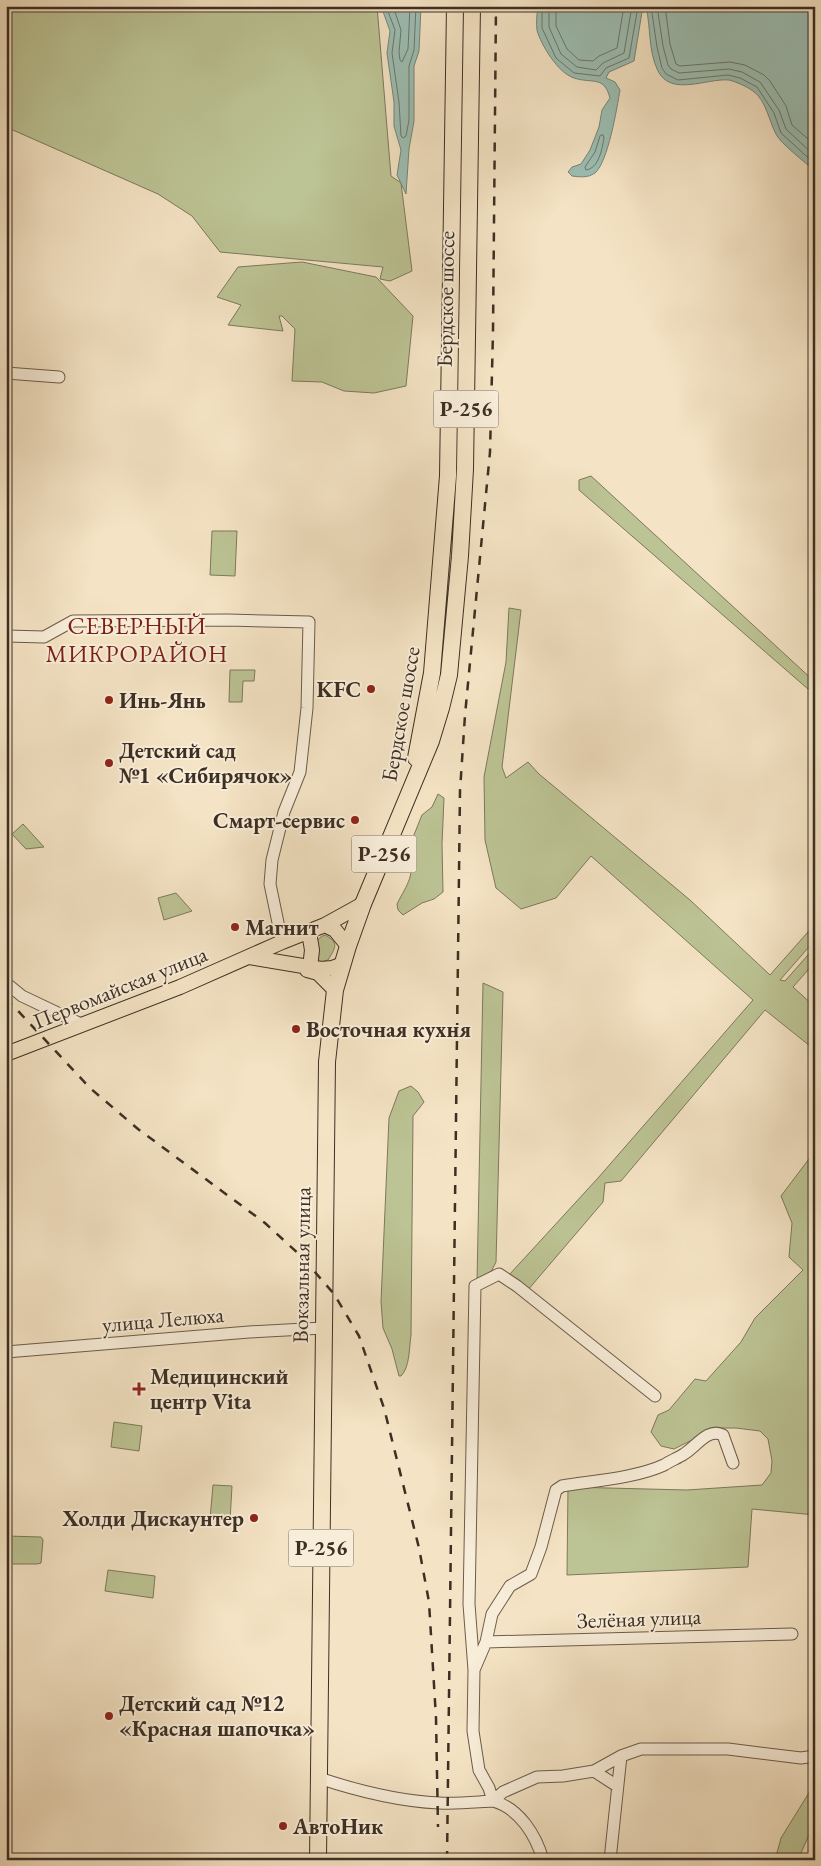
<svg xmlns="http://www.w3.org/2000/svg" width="821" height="1866" font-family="'EB Garamond',serif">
  <rect width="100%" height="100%" fill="#f4e3c4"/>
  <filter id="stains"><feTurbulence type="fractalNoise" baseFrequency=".004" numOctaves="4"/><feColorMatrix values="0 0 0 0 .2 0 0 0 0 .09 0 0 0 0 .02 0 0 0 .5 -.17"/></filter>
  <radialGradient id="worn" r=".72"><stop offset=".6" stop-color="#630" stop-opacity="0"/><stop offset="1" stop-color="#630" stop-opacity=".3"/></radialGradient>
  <path fill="#bcc394" stroke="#7c795c" d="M6,6H377L391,176L401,183L412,271L390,281L380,279L383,267L220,252L192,216L158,194L6,127Z
    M302,262L376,277L413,316L406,386L374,393L344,391L322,382L292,381L295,329L282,316H279L283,331L228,325L241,305L217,297L238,267Z
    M591,476L815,682V684L808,689L579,490V480Z
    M212,531H237L235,576L210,575Z
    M509,608L521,610L502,767L506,778L528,762L539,774L690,900L770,975L815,924V940L780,980L785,981L815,947V962L793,987L815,1007V1050L765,1010L621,1181L605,1183L603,1202L527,1291L509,1275L598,1178L753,1000L591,856L556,898L521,909L496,888L485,840L484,777L506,662Z
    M230,670H255L254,681H243L242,702H229Z
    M438,794L444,798L442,844L443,892L434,899L422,903L403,915L398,910L397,904C407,884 417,874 407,852L422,815L432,807Z
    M23,824L44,847L26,849L12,834Z
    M176,893L192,911L164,920L158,898Z
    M325,935C340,943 335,948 328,960L321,962L316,960C316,949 313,939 325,935Z
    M483,983L503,992L496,1262L486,1282H477Z
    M411,1086L418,1092L424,1102L413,1116L411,1335C409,1348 410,1367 401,1376H399L392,1349L383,1328L381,1302L389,1118L399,1091Z
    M815,1151V1515L752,1509L748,1567L567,1575L568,1487L687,1490L762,1485L771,1473L772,1461L768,1439L760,1431L736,1428H712L696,1438L674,1449L661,1446L651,1432L658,1415L669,1410L695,1379L706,1381L741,1342L755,1318L803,1270L789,1257L792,1223L781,1196Z
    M114,1422L142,1426L139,1451L111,1447Z
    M213,1485L232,1486L230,1521L210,1519Z
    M6,1536L41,1537L43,1540L41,1563L37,1564H6Z
    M108,1570L155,1576L153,1598L105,1591Z
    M815,1783V1821L798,1860H775L781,1838Z"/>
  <path fill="#9cbeb3" stroke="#768579" d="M381,6H421L419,51L414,66V121L409,149L406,194L397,175L401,150L394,126V102L387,53L390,31Z
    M538,6H815V171C806,163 780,143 776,134C769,121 766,100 753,91C746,86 737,82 729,80C707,78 671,97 658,71C648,51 651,27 646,7L642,12L634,61L609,72L606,78L615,82L620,90C617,108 608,162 595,173C588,178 580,177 572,176L568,172L572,167L581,164L590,150L599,127L602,110L610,98C604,75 592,84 574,78C558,73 541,45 537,30C536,23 537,13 538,6Z"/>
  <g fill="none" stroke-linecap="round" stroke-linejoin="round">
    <path stroke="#6c766b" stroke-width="1" d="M386,6L395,30L392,53L399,102L401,136L403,138L406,136L409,120V66L414,50L416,6
      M393,6L401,30L399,52L400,60L402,62L408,49L410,6
      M542,6V28L556,58L574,73L600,76L606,68L629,58L637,12L640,6
      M549,6V27L561,54L577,67L596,70L603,63L624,53L632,6
      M556,6V26L567,49L579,60L593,61L599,56L617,48L624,6
      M651,6L657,47L662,68L666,74L678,80L728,75L740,78L757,87L774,113L781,133L815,164
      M657,6L663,46L668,65L671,69L679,73L729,69L742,72L760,82L779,110L786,129L815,156
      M665,6L670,44L676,64L680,66L730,62L745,65L764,75L770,81L786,106L792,125L815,145
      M603,135L604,138C602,149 599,168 586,170L585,167L595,152L600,136Z"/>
    <defs>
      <path id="minor" d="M6,373L59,377
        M6,636L44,637L73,621L227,620L309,622L307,708L300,772L284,812L272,860L270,884L282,942
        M6,983L22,996L83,1025
        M6,1352L249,1332L323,1328
        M486,1642L792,1634
        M474,1670L469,1604L475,1286L499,1274L517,1286L655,1396
        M594,1771L617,1786
        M319,1778C358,1791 397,1801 439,1803C457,1804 475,1802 493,1801C519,1808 536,1835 543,1860
        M493,1801L489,1788L479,1770L473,1731L474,1670L486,1642L492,1614L510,1586L531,1574L541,1547L556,1490L562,1486C592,1481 636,1478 664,1465C670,1461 678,1458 684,1454C696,1447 708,1427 723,1435L733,1463
        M493,1801L503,1792L537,1777L563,1776L594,1771L621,1756L641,1749H728L801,1758L815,1756
        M610,1860L621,1756"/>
      <path id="major" d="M325,925L335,930L348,946
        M309,932L312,950L310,968
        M249,957L321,969L332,968L343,964
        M307,970L318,973L335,990
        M6,1054L180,987L282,942L325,925L363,904"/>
      <path id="highway" d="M416,758L432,673L448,476L455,6
        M318,1860L327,1062L335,990L348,946L363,904L431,741L441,708L449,675L460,556L465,469L472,6"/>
    </defs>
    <use href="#minor" stroke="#6b5c4b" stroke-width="13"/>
    <use href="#major" stroke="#3d2f23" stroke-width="16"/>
    <use href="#highway" stroke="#3d2f23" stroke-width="18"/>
    <use href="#minor" stroke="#f8edd9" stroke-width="11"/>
    <use href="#major" stroke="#f4e3c4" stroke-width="14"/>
    <use href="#highway" stroke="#f4e3c4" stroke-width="16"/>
    <path stroke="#3d2f23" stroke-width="2.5" stroke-dasharray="9 9" stroke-linecap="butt" d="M6,998L90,1088L138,1129L265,1223L301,1256L334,1294L359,1336L384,1408L419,1548L429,1602L436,1718L438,1827
      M447,1860L460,791L465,715L490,452L493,332L496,6"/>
  </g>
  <g fill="#8f2418" stroke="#f8edd9" stroke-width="2">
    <circle cx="371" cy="689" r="5"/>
    <circle cx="109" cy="700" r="5"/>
    <circle cx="109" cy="763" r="5"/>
    <circle cx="355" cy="820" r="5"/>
    <circle cx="235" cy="927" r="5"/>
    <circle cx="296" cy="1029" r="5"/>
    <path d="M136.5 1381.5h5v5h5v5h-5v5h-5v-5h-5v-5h5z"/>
    <circle cx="254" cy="1518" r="5"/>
    <circle cx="109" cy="1716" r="5"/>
    <circle cx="283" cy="1826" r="5"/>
  </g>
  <g text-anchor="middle" stroke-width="4" stroke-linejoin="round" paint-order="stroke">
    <g fill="#f8edd9" stroke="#75685a" stroke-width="1">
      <rect x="433.5" y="390.5" width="65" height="37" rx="4"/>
      <rect x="351.5" y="835.5" width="65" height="37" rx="4"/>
      <rect x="288.5" y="1529.5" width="65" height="37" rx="4"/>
    </g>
    <g font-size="21" font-weight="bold" fill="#3d2f23">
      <text x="466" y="416">Р-256</text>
      <text x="384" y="861">Р-256</text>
      <text x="321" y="1555">Р-256</text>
    </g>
    <g font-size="22" fill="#3d2f23" stroke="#f8edd9">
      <text transform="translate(445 299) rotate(-89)" y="8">Бердское шоссе</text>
      <text transform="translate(400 714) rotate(-80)" y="8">Бердское шоссе</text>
      <text transform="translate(120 987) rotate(-22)" y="8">Первомайская улица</text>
      <text transform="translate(301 1265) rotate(-89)" y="8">Вокзальная улица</text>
      <text transform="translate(163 1319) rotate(-5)" y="8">улица Лелюха</text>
      <text transform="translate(639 1618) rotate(-2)" y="8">Зелёная улица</text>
    </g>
    <g font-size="22" font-weight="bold" fill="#3d2f23" stroke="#f8edd9" text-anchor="start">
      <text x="361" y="697" text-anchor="end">KFC</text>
      <text x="119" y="708">Инь-Янь</text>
      <text x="119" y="758">Детский сад<tspan x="119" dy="25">№1 «Сибирячок»</tspan></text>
      <text x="345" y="828" text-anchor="end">Смарт-сервис</text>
      <text x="245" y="935">Магнит</text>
      <text x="306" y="1037">Восточная кухня</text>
      <text x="150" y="1384">Медицинский<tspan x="150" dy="25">центр Vita</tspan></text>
      <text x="244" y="1526" text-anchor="end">Холди Дискаунтер</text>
      <text x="119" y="1711">Детский сад №12<tspan x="119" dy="25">«Красная шапочка»</tspan></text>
      <text x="293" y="1834">АвтоНик</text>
    </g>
    <g font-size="24" letter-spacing="1" fill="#7a1f14" stroke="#f8edd9">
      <text x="137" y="634">СЕВЕРНЫЙ<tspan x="137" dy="28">МИКРОРАЙОН</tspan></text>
    </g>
  </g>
  <rect width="821" height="1866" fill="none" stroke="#f4e3c4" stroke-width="25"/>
  <rect x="8" y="8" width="806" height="1851" fill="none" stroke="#3d2f23" stroke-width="2.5"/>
  <rect x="12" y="12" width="796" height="1841" fill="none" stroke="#3d2f23"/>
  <rect width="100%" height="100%" filter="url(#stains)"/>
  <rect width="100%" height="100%" fill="url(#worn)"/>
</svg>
